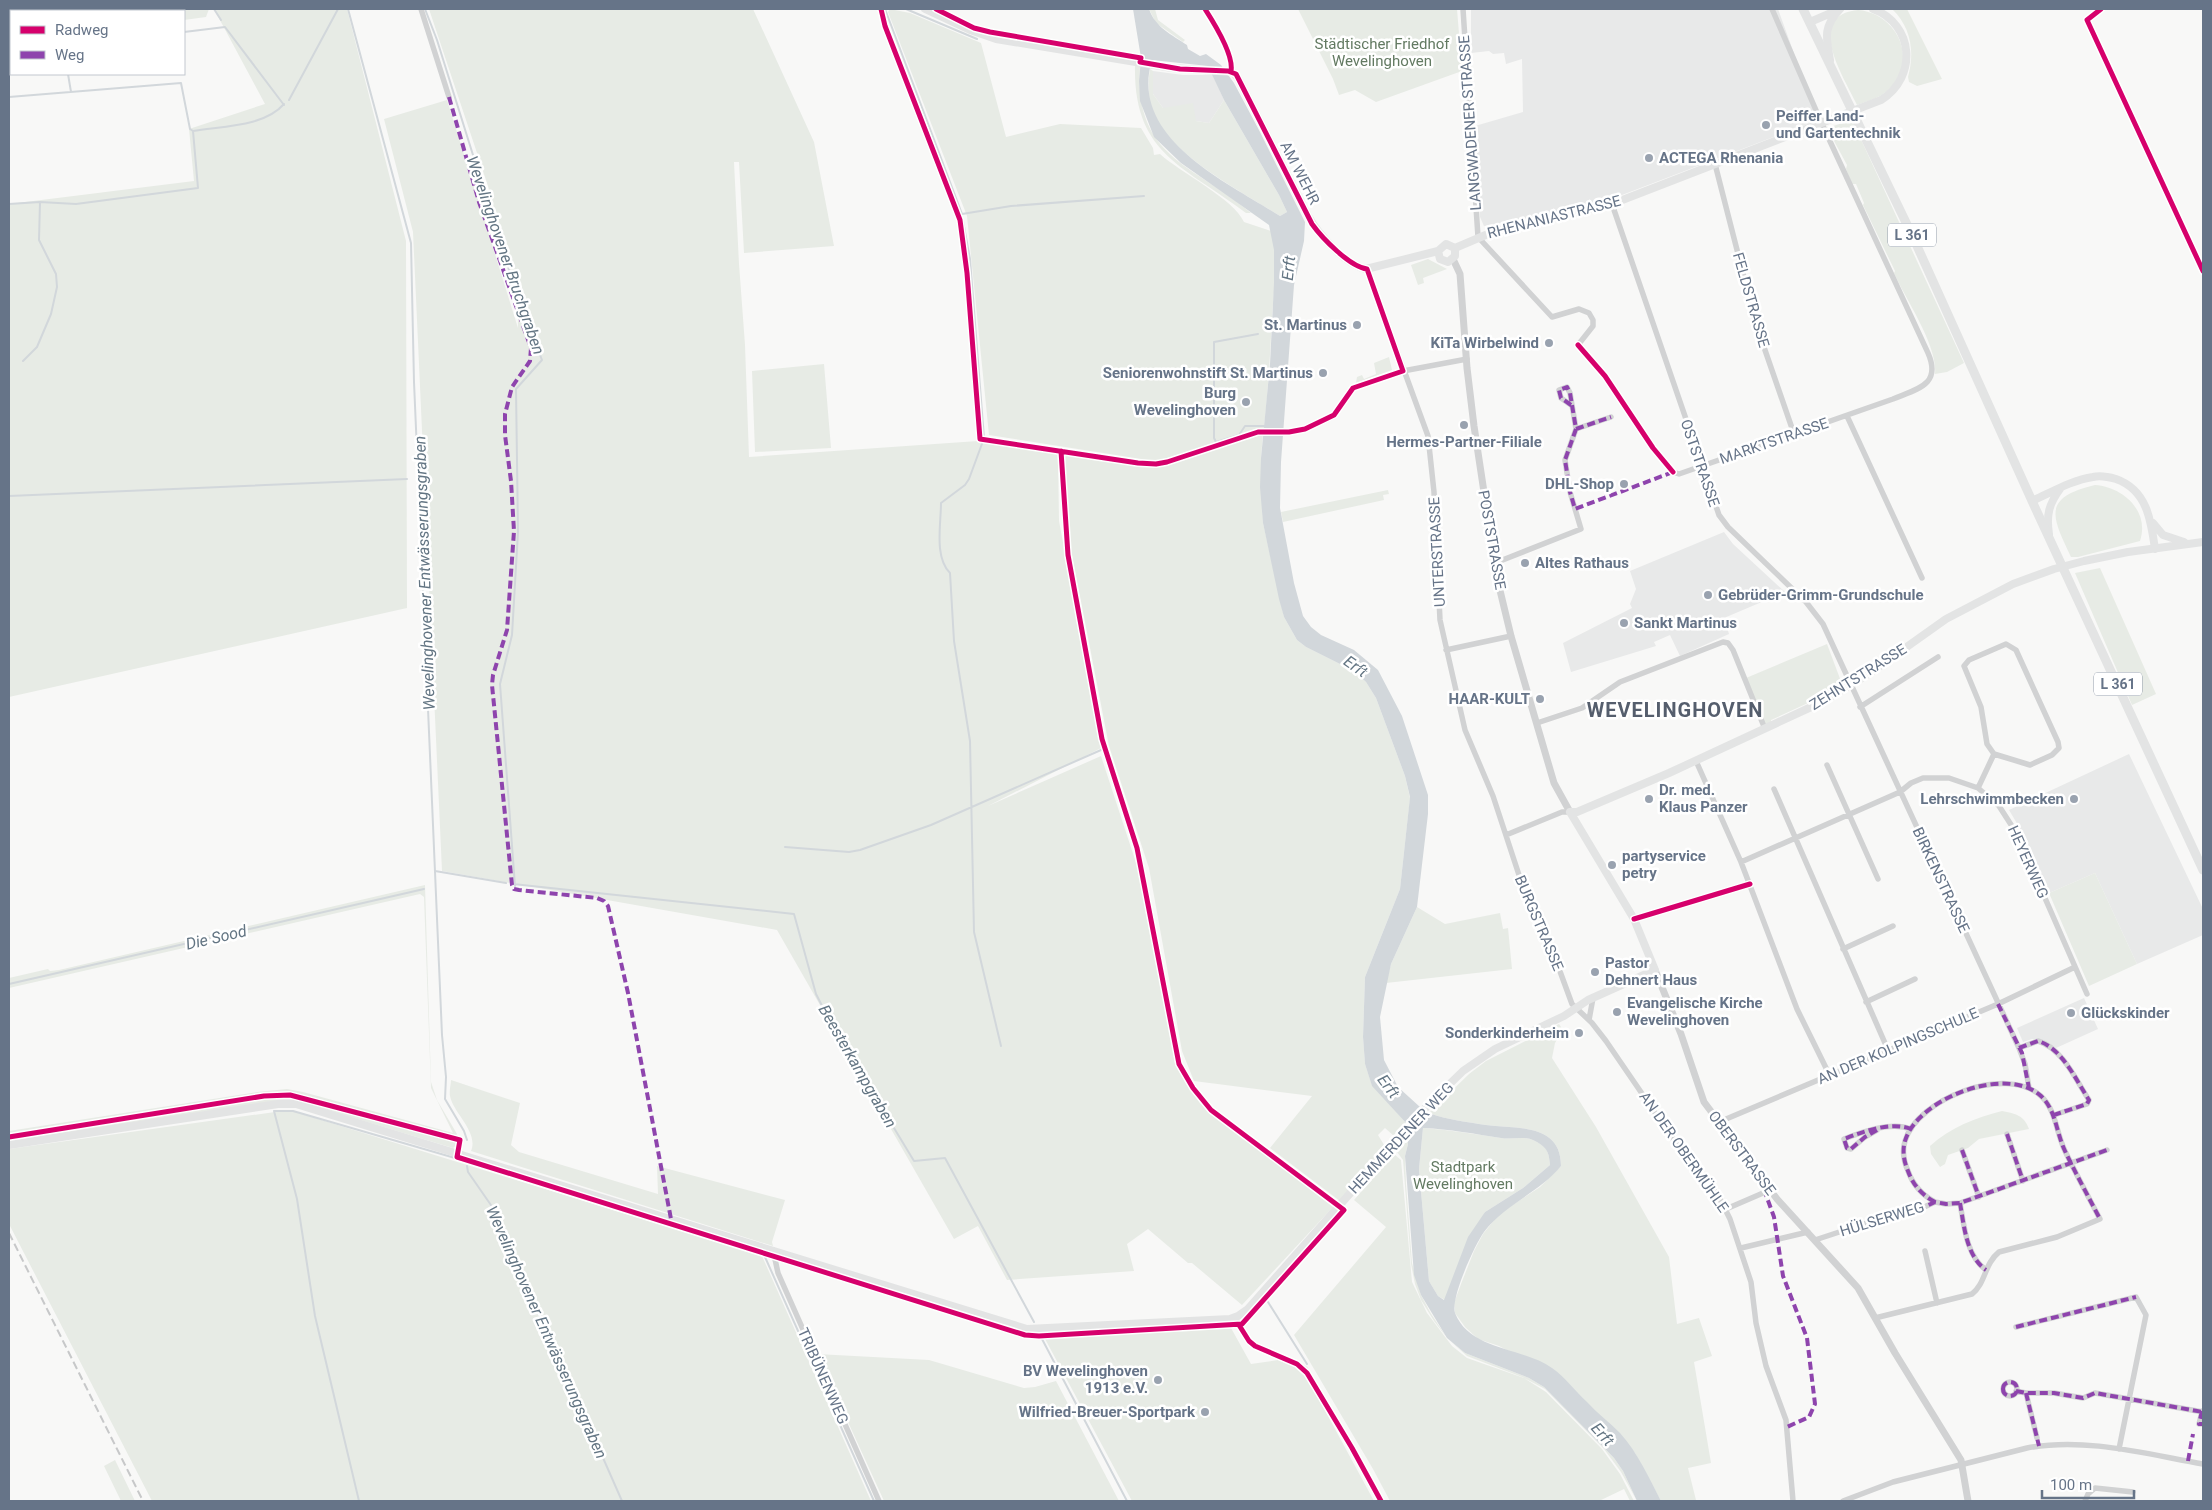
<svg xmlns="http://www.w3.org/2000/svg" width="2212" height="1510" font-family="Roboto,sans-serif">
  <rect width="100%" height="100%" fill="#f8f8f7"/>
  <path fill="#e8e9e9" d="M1471,9H1778L1818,120L1609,200L1564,212L1484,226L1480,217L1475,126L1523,112L1522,59L1506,64L1504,53L1493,54L1489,51L1471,53Z
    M1153,71L1183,75H1213L1224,100L1209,123L1196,121L1163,108L1153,94Z
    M1724,532L1733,544L1785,592L1724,618L1729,634L1680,656L1670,635L1654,642L1656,646L1571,672L1563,643L1632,608L1630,604L1636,589L1630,571Z
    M2129,754L2203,909V935L2137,964L2095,873L2049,893L2025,837L2009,810Z
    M2084,998L2098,1029L2056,1048L2040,1039H2032L2023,1042L2017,1028Z"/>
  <path fill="#e7ebe5" d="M9,9H209L206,17L184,20V11H11V49L9,50Z
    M214,9H347L406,241L407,608L9,697V204L194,181L189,129L265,104Z
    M429,9H753L814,142L834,246L744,253L739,162H734L739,264L745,345L749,457L978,441L1058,453L1059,521L1101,748L988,806L1101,756L1140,875L1175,1063L1185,1082L1200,1103L1333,1207L1242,1305L1192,1263H1188L1148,1229L1127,1244L1134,1271L1007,1280L978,1226L954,1239L777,930L442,871L413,232L384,119L447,100L518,328V303L489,189Z
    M890,9L910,13L981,43L1006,137L1060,124L1141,128L1153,148L1154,155L1160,154C1181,173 1234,199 1244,222L1271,231C1280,258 1273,292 1272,320C1270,356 1268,392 1264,428L1190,454L1154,461L989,435L967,216L888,12Z
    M1149,9H1155L1158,20L1185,40L1183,42L1156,23Z
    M1298,9H1457L1462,71L1376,102L1355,90L1339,95L1333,79Z
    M1892,9H1907L1942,79L1917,86L1909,82L1908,77C1915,52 1911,27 1892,9Z
    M1858,10C1897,13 1920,61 1888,90C1880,98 1868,101 1857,105C1844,77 1803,16 1858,10Z
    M1135,65L1140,67C1134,158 1194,164 1251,213H1246C1185,166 1133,155 1135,65Z
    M1150,69L1153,71V94L1163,108L1193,103L1196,121L1209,123L1224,100L1279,195L1287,212L1280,216C1241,191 1164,152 1151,107C1148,94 1148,81 1150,69Z
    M1852,120L1964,363L1947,372L1935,374C1938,346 1906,300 1894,273L1895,271L1863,205L1864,203L1856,184H1852L1846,169L1847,165L1827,128Z
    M1428,259L1447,269L1423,278L1424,283L1418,285L1411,265Z
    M1389,357L1392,370L1356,383L1357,377L1362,375L1364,379L1376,374L1374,363Z
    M824,364L831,448L755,452L752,371Z
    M1263,434L1261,458L1263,523L1284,617L1297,640L1306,647L1354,671L1366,682L1376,698L1405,776L1410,798L1400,889L1365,977L1363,1037L1365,1064L1372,1085L1406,1123L1394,1136L1385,1128L1378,1135L1386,1148L1340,1201L1270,1148L1312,1096L1194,1081L1182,1051L1149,868L1109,746L1068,534L1062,453L1156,465L1171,463L1252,435Z
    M2095,485C2123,487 2150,511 2140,541L2078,557H2071C2053,518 2040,498 2095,485Z
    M1388,490L1389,494L1383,495L1384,500L1283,522L1281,512Z
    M2100,568L2156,694L2132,705L2075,573Z
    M1827,644L1842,684L1819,698L1771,720V722L1765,725L1746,678Z
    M2095,873L2137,964L2089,986L2049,893Z
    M425,885L431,1082L437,1100L457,1134L455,1137L299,1095L284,1094L9,1136V1131L257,1092L287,1089L303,1092L453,1133L431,1088L424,897L420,894L9,988V978L48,969L50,971L59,970Z
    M1417,907L1445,924L1500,913L1503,929L1508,928L1512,969L1386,983L1391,964Z
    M1559,1024L1563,1030L1555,1043L1552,1058L1596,1127L1669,1257L1677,1324L1699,1318L1712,1356L1694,1362L1711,1463L1688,1468L1696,1500L1661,1501L1635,1453L1566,1381L1499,1346L1478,1339L1465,1327L1455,1313L1454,1303L1461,1284L1474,1251L1483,1234L1499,1214L1540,1187L1561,1166C1561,1123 1517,1129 1486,1125C1467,1122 1448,1120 1429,1113L1469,1074L1486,1061Z
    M451,1080L520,1103L511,1145L519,1152L658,1194L657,1166L785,1200L772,1242L773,1246L471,1151C479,1132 453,1113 450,1096C449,1091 451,1084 451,1080Z
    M284,1096L297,1097L456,1140L458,1144L453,1148L314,1106L287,1100L9,1143V1138Z
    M289,1110L762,1256L871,1501H152L9,1224V1149Z
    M2002,1111C2016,1114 2024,1115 2029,1129L1979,1139L1968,1148L1948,1155L1945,1164L1940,1167L1931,1154L1930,1146C1951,1127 1975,1118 2002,1111Z
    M1423,1128C1449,1130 1475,1134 1501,1138C1513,1140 1524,1135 1535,1141C1548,1147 1549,1153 1550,1165L1523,1188L1485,1212L1445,1300L1438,1296L1429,1281L1419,1169Z
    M1407,1138L1408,1144L1405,1156L1406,1184L1412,1263L1421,1295L1430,1312L1447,1338L1465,1353L1529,1378L1544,1387L1614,1458L1623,1471L1637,1501L1621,1472L1604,1449L1545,1389L1522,1377L1467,1356L1447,1338L1434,1321L1421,1300L1415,1284L1411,1264L1403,1160L1397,1152Z
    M1394,1154L1401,1160L1412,1282L1427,1313L1452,1346L1467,1358L1524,1378L1546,1392L1602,1449L1620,1474L1634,1501H1630L1624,1489L1599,1501H1390L1373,1469L1294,1335L1386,1227L1354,1200Z
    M1231,1328L1251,1364L1278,1360L1303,1370L1374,1501H1132L1044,1337Z
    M817,1354L929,1360L1024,1388L1035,1387L1056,1381L1119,1501H884Z
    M115,1460L135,1501H136H121L104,1466Z"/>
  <path fill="#d2d7db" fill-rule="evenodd" d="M1133,9H1149C1155,27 1172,35 1187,45L1188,49L1200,56L1206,54L1221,65L1234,83L1260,132L1305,222L1304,241L1294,285L1281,462L1280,508L1294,583L1303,616L1311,627L1321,635L1354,650L1378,670L1402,716L1428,795V814L1417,907L1391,964L1380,1017L1384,1060L1398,1087L1420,1107L1406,1123L1372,1086L1365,1064L1363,1037L1365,977L1400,889L1410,797L1405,776L1376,698L1366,682L1354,671L1306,647L1297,640L1284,617L1279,599L1263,523L1260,487L1261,458L1270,364L1274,283V250L1269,225L1181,163L1154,137L1140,101L1139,81L1141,58ZM1152,60L1208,66L1224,100L1279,195L1287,212L1280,216C1227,182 1128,138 1152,60Z
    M1429,1113C1448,1120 1467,1122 1486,1125C1517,1129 1561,1123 1561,1166C1539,1193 1505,1204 1484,1232C1475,1244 1450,1299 1455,1313C1470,1351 1523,1347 1552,1368C1565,1377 1575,1391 1587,1402C1597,1413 1609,1422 1620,1433C1638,1453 1649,1478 1661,1501H1637L1623,1471L1614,1458L1544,1387L1529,1378L1465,1353L1447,1338L1421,1295L1414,1275L1405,1156L1408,1144L1407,1138ZM1423,1128C1449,1129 1475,1134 1501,1138C1513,1140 1524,1135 1535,1141C1548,1148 1549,1153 1550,1165L1523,1188L1485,1212L1468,1237L1444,1300L1438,1296L1429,1281L1419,1169Z"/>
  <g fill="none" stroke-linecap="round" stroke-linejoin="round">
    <path stroke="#d2d7db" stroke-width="2" d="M214,9L221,20
      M348,9L411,243L414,382L442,1035L446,1077L445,1099L464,1131L467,1140
      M425,9L437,40L519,302L542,360L516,389L518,532L512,635L500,684L515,886
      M885,9L962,214L1011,206L1144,196
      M906,9L977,39
      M184,32L225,27L284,105
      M68,74L71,92
      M9,97L181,83L190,129L193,131
      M289,100L338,9
      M9,204L40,202
      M963,221L970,259L984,438
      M1258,334L1214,342V438L1216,442L1239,435L1245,426H1266
      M23,361L37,347L51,314L57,287L56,274L39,240L40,202L76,204L198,188L193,131C222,126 264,127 284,104
      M983,441L969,479L965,485L941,503C941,524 934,557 950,573L954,641L970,741L974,932L1001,1046
      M9,496L407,479
      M785,847L849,852L860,850L931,825L1101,750
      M435,871L506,883
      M513,884L794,914L816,994L834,1029L914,1161L945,1158L1034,1322
      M9,984L424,889
      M467,1166L468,1172L493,1208L622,1501
      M765,1257L874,1501
      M1268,1302L1307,1364
      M1042,1339L1127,1501
      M359,1501L315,1316L297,1199L274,1111H293L455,1158"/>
    <path stroke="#d1d2d3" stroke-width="5.5" d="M421,9L449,97
      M1205,9C1214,23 1234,55 1231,71
      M1463,9L1478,237L1552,317L1579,309L1589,313L1593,320V326L1578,345
      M1715,164L1756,324L1794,434
      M1612,204L1719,515L1728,527L1806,602L1823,624L2019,1048L2025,1064L2029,1088
      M1367,269L1428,436L1434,492L1440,620L1465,730L1493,796L1519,875L1540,917L1572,1004L1592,1023L1606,1041L1682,1152L1718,1195L1730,1219L1751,1282L1756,1323L1766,1366L1786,1420L1793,1501
      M1847,416L1922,578
      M1576,429L1611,417
      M1289,432L1305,429L1332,417L1353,388L1403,371L1467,359
      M1673,472L1679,474L1893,399C1917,389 1942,385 1928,353L1822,124L1772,9
      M1495,563L1581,529L1570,492L1565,460L1576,429L1570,393L1567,387L1559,390L1561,398L1571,405
      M1446,650L1511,636
      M1860,707L1938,657
      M1537,723L1582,708L1620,682L1723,642L1728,643L1733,650L1765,729
      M1696,761L1741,862L1797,1009L1829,1074
      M1827,765L1878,879
      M1978,788L1994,754L2030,765L2052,755L2059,748L2058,742L2016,650L2006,644L1969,660L1964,666L1981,707L1987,744L1994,754
      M1774,789L1888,1050
      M1506,835L1562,812H1570
      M1741,862L1900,792L1911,783L1923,778H1949L1978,788L1999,806L2017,834L2087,994
      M1843,949L1893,926
      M1866,1002L1915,979
      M1589,1020L1593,998
      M2019,1048L2038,1041C2062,1048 2076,1080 2089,1100L2087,1104L2054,1115
      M1719,1122L1998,1004L2075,967
      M1877,1130L1865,1137L1851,1149L1847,1148L1844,1139C1862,1132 1891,1121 1911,1129
      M2007,1134L2023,1181
      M1962,1150L1979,1197
      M1960,1203C1964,1225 1966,1256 1986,1270
      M1726,1209L1770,1190
      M1815,1240L1894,1214L1920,1209L1935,1202L1946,1204L1960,1203L2107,1150
      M1741,1248L1808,1232
      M773,1250L778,1273L879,1501
      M1925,1251L1937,1303
      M1235,1318L1249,1341L1255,1346L1297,1364L1305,1369L1352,1448
      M1875,1318L1972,1294C1986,1283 1984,1264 1999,1252L2057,1237L2100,1219C2088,1196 2076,1174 2065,1151C2056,1132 2056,1110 2041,1096C2006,1064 1917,1099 1905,1141C1902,1151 1904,1162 1908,1171C1913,1185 1922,1195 1935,1202
      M2016,1327L2136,1297L2146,1315L2119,1449
      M2003 1389a7 7 0 1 1 14 0a7 7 0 1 1-14 0Z
      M2016,1391L2026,1393H2054L2083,1398L2095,1393L2203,1412
      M2026,1393L2037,1438
      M2202,1411L2199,1424H2203
      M1843,1501L1893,1482L2027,1448C2085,1437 2146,1454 2203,1464
      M2085,1501L2088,1494L2095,1488L2133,1492"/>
    <path stroke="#d1d2d3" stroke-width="7" d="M1453,259L1460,274L1467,368L1474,426L1497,578L1511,636L1554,783L1570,812
      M1655,970L1681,1034L1704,1102L1777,1199L1858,1288L1895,1353L1961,1460L1968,1501"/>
    <path stroke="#e3e4e4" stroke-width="8" d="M925,9L970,30L996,39L1172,68L1233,72L1238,78L1308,216C1318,234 1346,265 1366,269L1438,251
      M1810,22L1838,10
      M1830,60C1826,37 1823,27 1840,9
      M1455,248L1495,231L1612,204L1881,100C1918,77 1914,24 1873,9
      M1438,251L1440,259L1448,262L1455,256V248
      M1438,251L1446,244L1455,248
      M2032,501C2052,492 2072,480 2093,477C2101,475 2109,477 2116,479C2147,490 2151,520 2155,549
      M2153,523L2163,535L2184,542
      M2049,534C2046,515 2049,504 2060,489
      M1570,812H1577L1669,773L1822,702L1870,673L1946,619L2013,584L2054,569L2084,561L2128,552L2203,542
      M9,1145L278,1104H296L1027,1329L1230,1319L1238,1316L1248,1309L1428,1105L1463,1071L1495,1049L1564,1016L1588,1000L1655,970L1634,919L1570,812"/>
    <path stroke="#e3e4e4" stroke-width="9" d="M1803,9L1913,237L2032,501L2203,870"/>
    <path stroke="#c7c8c9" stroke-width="2" stroke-dasharray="8 4" stroke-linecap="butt" d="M9,1233L143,1501"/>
    <path stroke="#8e44ad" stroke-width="4" stroke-dasharray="8 4" stroke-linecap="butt" d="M449,97L479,202L531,348L530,361L512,387L505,414V435L511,481L514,531L507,630L493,675L492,685L512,885L514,889L519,890L597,898L604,901L608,906L628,993L671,1219
      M1571,405L1561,398L1559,390L1567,387L1570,393L1576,429L1565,460L1570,492L1575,509L1673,472L1671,470
      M1576,429L1611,417
      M1998,1004L2022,1053L2029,1088
      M2019,1048L2038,1041C2062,1048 2076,1080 2089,1100L2087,1104L2054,1115
      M1877,1130L1865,1137L1851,1149L1847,1148L1844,1139C1862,1132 1891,1121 1911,1129
      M2007,1134L2023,1181
      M1962,1150L1979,1197
      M1770,1190L1766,1195L1774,1217L1783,1276L1807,1338L1815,1404L1809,1417L1787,1427
      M1935,1202C1922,1195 1913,1185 1908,1171C1904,1162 1902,1151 1905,1141C1917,1099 2006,1064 2041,1096C2056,1110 2056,1132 2065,1151C2076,1174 2088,1196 2100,1219
      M1960,1203C1964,1225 1966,1256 1986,1270
      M1894,1214L1920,1209L1935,1202L1946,1204L1960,1203L2107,1150
      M2016,1327L2136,1297
      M2003 1389a7 7 0 1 1 14 0a7 7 0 1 1-14 0Z
      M2016,1391L2026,1393H2054L2083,1398L2095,1393L2203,1412
      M2026,1393L2039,1446
      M2202,1411L2199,1424H2203
      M2188,1461L2193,1434"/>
    <defs>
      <path id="cycleway" d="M881,9L885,26L960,220L967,273L980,439L1138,463L1156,464L1167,462L1258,432H1289L1305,429L1334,415L1353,388L1403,371L1367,269C1350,267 1322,238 1312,224L1236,74L1228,71L1180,69L1140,62L1141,58L990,32L974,28L936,9
        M1205,9C1214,23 1234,55 1231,71
        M2101,9L2087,20L2203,271
        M1578,345L1605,376L1653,448L1673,472
        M1634,919L1750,884
        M9,1137L264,1096L290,1095L460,1140L457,1157L1025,1335L1039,1336L1242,1324L1344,1210L1211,1110L1193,1088L1179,1064L1137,848L1102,739L1068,555L1061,451
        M1239,1325L1249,1341L1255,1346L1297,1364L1307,1373L1352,1448L1381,1501"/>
    </defs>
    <use href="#cycleway" stroke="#fff" stroke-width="8"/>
    <use href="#cycleway" stroke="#d6006c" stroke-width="5"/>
  </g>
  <g fill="#99a2af" stroke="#fff" stroke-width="2">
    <circle cx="1766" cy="125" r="5"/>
    <circle cx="1649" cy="158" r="5"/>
    <circle cx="1357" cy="325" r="5"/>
    <circle cx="1549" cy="343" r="5"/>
    <circle cx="1323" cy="373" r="5"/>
    <circle cx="1246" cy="402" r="5"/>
    <circle cx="1464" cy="425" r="5"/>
    <circle cx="1624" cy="484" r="5"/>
    <circle cx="1525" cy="563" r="5"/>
    <circle cx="1708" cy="595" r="5"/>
    <circle cx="1624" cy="623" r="5"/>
    <circle cx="1540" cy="699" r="5"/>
    <circle cx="1649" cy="799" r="5"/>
    <circle cx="2074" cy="799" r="5"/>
    <circle cx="1612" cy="865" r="5"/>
    <circle cx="1595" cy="972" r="5"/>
    <circle cx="1617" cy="1012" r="5"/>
    <circle cx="2071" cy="1013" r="5"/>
    <circle cx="1579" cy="1033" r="5"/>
    <circle cx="1158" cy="1380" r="5"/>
    <circle cx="1205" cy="1412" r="5"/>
  </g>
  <g text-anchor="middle" stroke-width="5" stroke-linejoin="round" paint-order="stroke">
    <g fill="#fff" stroke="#949eac" stroke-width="1">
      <rect x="1888" y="223.5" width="48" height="23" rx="4"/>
      <rect x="2094" y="672.5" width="48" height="23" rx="4"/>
    </g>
    <g font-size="14" font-weight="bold" fill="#667488">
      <text x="1912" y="240">L 361</text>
      <text x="2118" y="689">L 361</text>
    </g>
    <g font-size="15" fill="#637a62" stroke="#fff">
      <text x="1382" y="49">Städtischer Friedhof<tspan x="1382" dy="17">Wevelinghoven</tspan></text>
      <text x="1463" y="1172">Stadtpark<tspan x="1463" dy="17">Wevelinghoven</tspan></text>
    </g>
    <g font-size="15" font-weight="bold" fill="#667488" stroke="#fff" text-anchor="start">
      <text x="1776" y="121">Peiffer Land-<tspan x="1776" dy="17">und Gartentechnik</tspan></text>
      <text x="1659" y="163">ACTEGA Rhenania</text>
      <text x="1347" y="330" text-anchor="end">St. Martinus</text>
      <text x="1539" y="348" text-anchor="end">KiTa Wirbelwind</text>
      <text x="1313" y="378" text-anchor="end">Seniorenwohnstift St. Martinus</text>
      <text x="1236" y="398" text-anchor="end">Burg<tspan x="1236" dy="17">Wevelinghoven</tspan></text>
      <text x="1464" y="447" text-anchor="middle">Hermes-Partner-Filiale</text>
      <text x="1614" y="489" text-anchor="end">DHL-Shop</text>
      <text x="1535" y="568">Altes Rathaus</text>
      <text x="1718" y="600">Gebrüder-Grimm-Grundschule</text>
      <text x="1634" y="628">Sankt Martinus</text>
      <text x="1530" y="704" text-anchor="end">HAAR-KULT</text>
      <text x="1659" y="795">Dr. med.<tspan x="1659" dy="17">Klaus Panzer</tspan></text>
      <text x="2064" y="804" text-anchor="end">Lehrschwimmbecken</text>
      <text x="1622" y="861">partyservice<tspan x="1622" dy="17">petry</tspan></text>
      <text x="1605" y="968">Pastor<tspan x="1605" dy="17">Dehnert Haus</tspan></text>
      <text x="1627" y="1008">Evangelische Kirche<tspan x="1627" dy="17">Wevelinghoven</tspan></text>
      <text x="2081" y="1018">Glückskinder</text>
      <text x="1569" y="1038" text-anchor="end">Sonderkinderheim</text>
      <text x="1148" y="1376" text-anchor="end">BV Wevelinghoven<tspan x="1148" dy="17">1913 e.V.</tspan></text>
      <text x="1195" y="1417" text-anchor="end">Wilfried-Breuer-Sportpark</text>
    </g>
    <g font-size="15" fill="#667488" stroke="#fff">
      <text transform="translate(1470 123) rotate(-94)" y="5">LANGWADENER STRASSE</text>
      <text transform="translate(1300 173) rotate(63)" y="5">AM WEHR</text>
      <text transform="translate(1554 217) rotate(-14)" y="5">RHENANIASTRASSE</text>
      <text transform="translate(1751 300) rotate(74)" y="5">FELDSTRASSE</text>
      <text transform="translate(1774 441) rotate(-19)" y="5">MARKTSTRASSE</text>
      <text transform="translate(1700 463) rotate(71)" y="5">OSTSTRASSE</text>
      <text transform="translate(1492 540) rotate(80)" y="5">POSTSTRASSE</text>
      <text transform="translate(1437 552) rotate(-93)" y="5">UNTERSTRASSE</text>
      <text transform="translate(1858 677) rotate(-32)" y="5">ZEHNTSTRASSE</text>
      <text transform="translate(2028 862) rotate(66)" y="5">HEYERWEG</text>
      <text transform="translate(1941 880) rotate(65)" y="5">BIRKENSTRASSE</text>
      <text transform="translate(1539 923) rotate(67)" y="5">BURGSTRASSE</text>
      <text transform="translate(1898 1046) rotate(-23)" y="5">AN DER KOLPINGSCHULE</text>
      <text transform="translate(1401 1138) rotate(-47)" y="5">HEMMERDENER WEG</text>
      <text transform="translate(1684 1152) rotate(55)" y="5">AN DER OBERMÜHLE</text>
      <text transform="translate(1742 1153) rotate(53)" y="5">OBERSTRASSE</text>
      <text transform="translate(1882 1219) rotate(-17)" y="5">HÜLSERWEG</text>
      <text transform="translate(823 1376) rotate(66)" y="5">TRIBÜNENWEG</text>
    </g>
    <g font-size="16" font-style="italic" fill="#637583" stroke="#fff">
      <text transform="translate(506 255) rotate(71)" y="6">Wevelinghovener Bruchgraben</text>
      <text transform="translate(1288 268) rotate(-84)" y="6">Erft</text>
      <text transform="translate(424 573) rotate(-92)" y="6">Wevelinghovener Entwässerungsgraben</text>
      <text transform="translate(1356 666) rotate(35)" y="6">Erft</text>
      <text transform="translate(216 937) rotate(-13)" y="6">Die Sood</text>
      <text transform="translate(858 1066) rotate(60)" y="6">Beesterkampgraben</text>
      <text transform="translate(1389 1086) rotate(53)" y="6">Erft</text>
      <text transform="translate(547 1332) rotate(66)" y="6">Wevelinghovener Entwässerungsgraben</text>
      <text transform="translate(1603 1434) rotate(48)" y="6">Erft</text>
    </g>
    <g font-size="20" font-weight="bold" letter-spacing="1" fill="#555e6d" stroke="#fff">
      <text x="1675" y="717">WEVELINGHOVEN</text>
    </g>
  </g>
  <rect width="2212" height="1510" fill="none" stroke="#667488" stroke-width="20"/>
  <rect x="10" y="10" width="175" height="65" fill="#ffffff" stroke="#c2c7cf"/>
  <rect x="20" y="26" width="25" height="8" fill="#d6006c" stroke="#c2c7cf"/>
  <text x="55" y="35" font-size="15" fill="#667488">Radweg</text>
  <rect x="20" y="51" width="25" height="8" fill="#8e44ad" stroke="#c2c7cf"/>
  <text x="55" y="60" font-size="15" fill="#667488">Weg</text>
  <path d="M2042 1490v8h92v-8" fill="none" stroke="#667488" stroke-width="2.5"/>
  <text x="2050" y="1490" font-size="15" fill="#667488" stroke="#ffffff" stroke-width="4" paint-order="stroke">100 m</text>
</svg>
